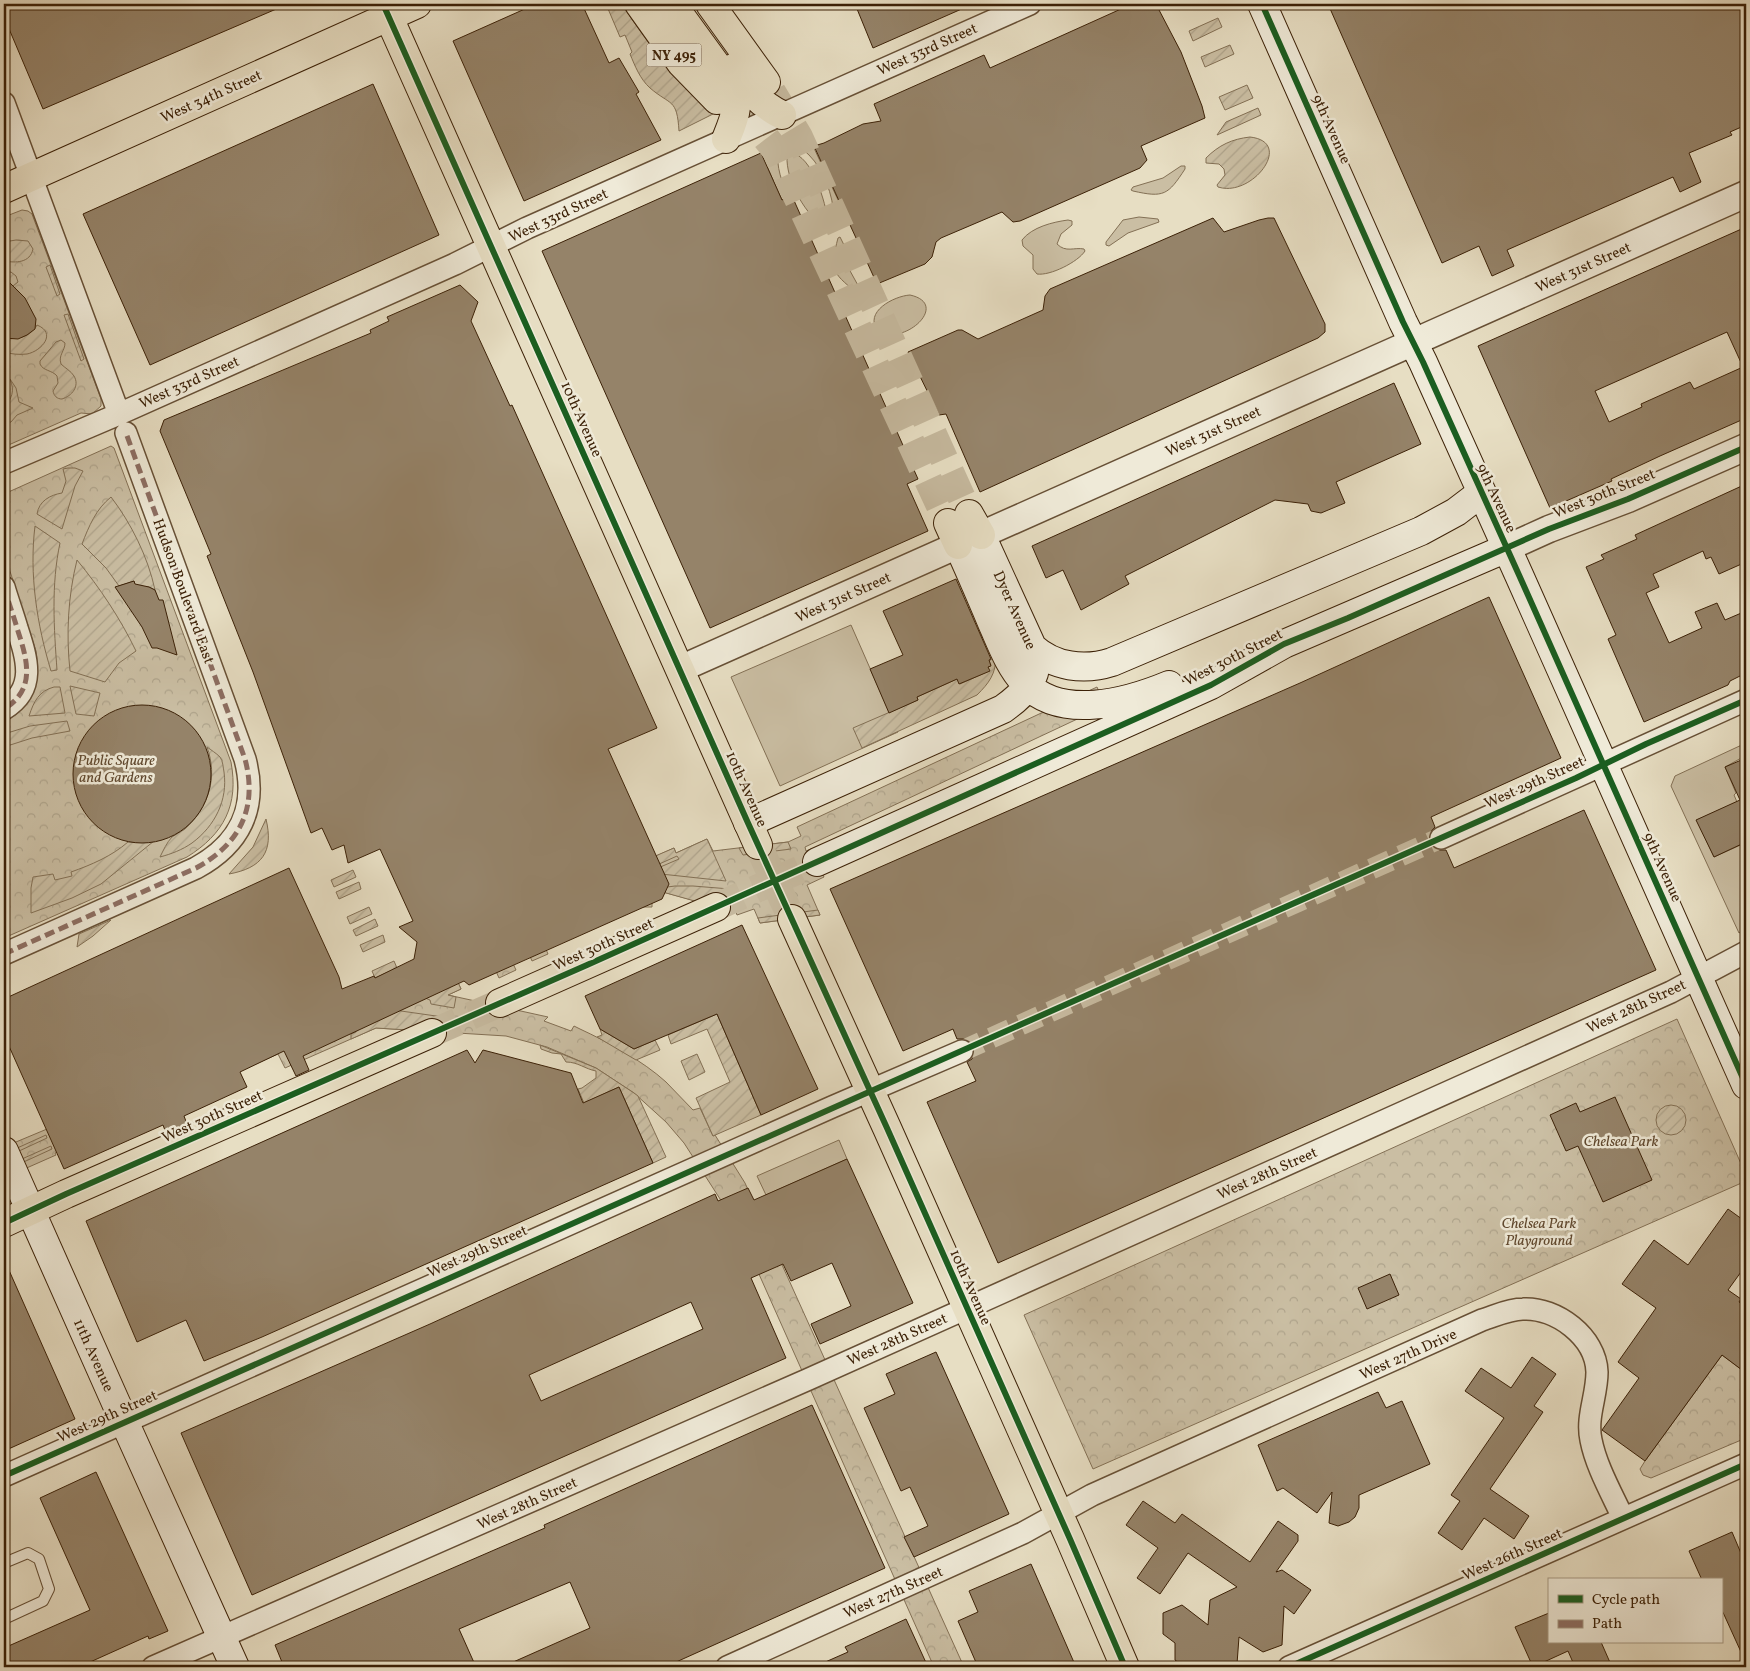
<svg xmlns="http://www.w3.org/2000/svg" width="1750" height="1671" font-family="Vollkorn,serif">
  <defs>
    <pattern id="forest-crowns" width="20" height="18" patternUnits="userSpaceOnUse" patternTransform="scale(1.25)"><rect width="20" height="18" fill="#cabea3"/><path d="M2 6a3 3 0 1 1 6 0M12 15a3 3 0 1 1 6 0" fill="none" stroke="#aea38b"/></pattern>
    <pattern id="garden-furrows" width="10" height="10" patternUnits="userSpaceOnUse" patternTransform="scale(1.25)"><rect width="10" height="10" fill="#cabea3"/><path d="M-1 1l2-2M0 10L10 0M9 11l2-2" fill="none" stroke="#aea38b"/></pattern>
  </defs>
  <rect width="100%" height="100%" fill="#e7dec3"/>
  <filter id="stains"><feTurbulence type="fractalNoise" baseFrequency=".004" numOctaves="4"/><feColorMatrix values="0 0 0 0 .2 0 0 0 0 .09 0 0 0 0 .02 0 0 0 .5 -.17"/></filter>
  <radialGradient id="worn" r=".72"><stop offset=".6" stop-color="#630" stop-opacity="0"/><stop offset="1" stop-color="#630" stop-opacity=".3"/></radialGradient>
  <path fill="#cabea3" stroke="#837055" d="M807,133L845,215L837,219L834,217C833,195 824,170 809,155C804,150 798,146 793,142L794,139Z
    M774,147L778,150C776,167 782,182 788,197L782,200L761,153Z
    M791,153C812,155 826,203 828,222L825,225H821C803,210 786,180 787,156Z
    M1181,166H1185V169C1168,195 1164,198 1133,191L1131,190L1133,187L1163,178Z
    M1139,217L1158,219L1159,222L1128,233L1109,246L1106,245V242L1123,220Z
    M1068,220L1072,221V225L1061,234L1057,244C1066,253 1074,247 1084,249L1085,251C1078,262 1050,276 1037,274L1033,269V255L1023,246L1022,240C1032,227 1053,222 1068,220Z
    M840,237L844,245L849,269L860,289L859,292H856C831,272 830,269 838,238Z
    M910,295C951,304 904,347 878,331C863,312 894,296 910,295Z
    M851,625L898,732L780,786L731,677Z
    M1746,743V757L1745,756L1725,767L1736,793L1734,795L1737,802L1697,820L1714,857L1745,843L1746,847V928L1739,933L1671,786L1675,776Z
    M839,1140L847,1159L766,1195L757,1176Z"/>
  <path fill="url(#forest-crowns)" stroke="#837055" d="M22,210L28,211L32,214L101,399V406L92,414L81,413L4,447V217Z
    M111,446L114,448L231,762C239,805 224,834 187,857L4,938V722C33,706 41,683 36,651L4,553V494Z
    M1097,687L1105,706L805,847L806,851L811,849L824,877L807,885L820,915L760,923L754,909L737,915L736,912L652,889V907H636L541,938L548,954L532,961L525,945L508,953L516,970L499,978L491,960L455,976L461,989L448,995L548,1017L544,1021L571,1031L574,1026L580,1029C608,1042 643,1061 666,1082C675,1091 684,1101 693,1110L700,1108L713,1136L715,1135L745,1183L964,1667H934L750,1254L722,1202L684,1143L666,1122L634,1093L596,1068L547,1047L506,1036L376,1028L285,1068L278,1054L55,1153L56,1155L4,1178V1147L47,1129L674,848L676,853L707,839L713,851L788,842L801,836L797,827Z
    M1677,1019L1746,1175V1181L1093,1469L1024,1315Z
    M1722,1355L1746,1373V1438L1651,1478L1643,1475L1640,1469L1645,1461Z"/>
  <path fill="url(#garden-furrows)" stroke="#837055" d="M606,4H622C647,44 678,81 713,114L679,131C677,98 671,106 650,88C640,79 635,66 630,54L632,52L625,35L620,37Z
    M1218,18L1222,27L1193,41L1189,31Z
    M1230,45L1234,54L1205,67L1201,57Z
    M1247,85L1253,98L1225,110L1219,97Z
    M1258,108L1261,115L1217,135L1226,122Z
    M1250,137C1295,142 1252,198 1218,187L1217,185L1225,175L1224,169L1219,164L1206,163V158C1219,145 1232,139 1250,137Z
    M16,240L28,241L33,249C30,263 16,263 4,261V242Z
    M50,265L60,294L57,296L46,267Z
    M11,272L16,276L18,282L13,286H4V273Z
    M68,314L84,359L81,361L64,315Z
    M37,325C57,333 42,351 27,354C19,355 11,354 4,352V337C16,341 30,337 37,325Z
    M61,340L65,343C65,351 58,355 61,364C65,368 71,371 74,376C80,386 72,396 62,399C57,399 54,396 53,391L58,383L57,376C52,370 43,371 40,364V361L56,342Z
    M10,379L16,388L19,402L33,408L17,415L11,422L5,424L4,408C12,398 15,391 10,379Z
    M68,468H75L83,471L75,486L62,529L37,514C39,501 50,495 62,493L66,481L63,469Z
    M111,497C131,523 148,557 155,590L149,587L135,586L134,581L119,586L106,568L82,544C89,526 96,509 111,497Z
    M35,526L60,543C51,585 54,628 57,670L51,671C37,625 29,574 35,526Z
    M77,560C100,588 120,618 136,651L119,663L105,682L70,671C66,634 68,596 77,560Z
    M996,656C996,674 989,683 977,695L862,748L853,728L918,700L917,697L957,679L960,684L989,671L988,667L991,665L989,661Z
    M70,686L100,693L94,716L76,714Z
    M54,687H60L65,713L29,716C34,701 39,691 54,687Z
    M67,721L70,731L32,738L4,747V734L30,726Z
    M207,747C211,750 216,753 220,757C223,761 223,767 224,772C228,800 215,826 192,843C182,850 171,854 160,857C163,851 167,842 172,837C176,834 181,832 185,829C209,807 218,777 207,747Z
    M266,819C274,852 262,868 229,874L253,847Z
    M707,839L726,881L661,874L658,868L679,859L677,856L657,865L653,857L674,848L676,853Z
    M154,841L101,884L72,898L31,913V888L33,877L53,874L55,880L72,876L71,872C91,865 112,856 128,842Z
    M788,842L791,849L743,855L739,848Z
    M353,870L356,877L334,887L331,880Z
    M359,882L361,889L339,899L336,892Z
    M675,886H693L730,889L733,897L723,909L652,889Z
    M369,907L372,914L350,924L347,917Z
    M818,910L820,915L760,923L758,918Z
    M375,919L378,926L356,936L353,930Z
    M111,920L93,936L77,947L79,934Z
    M383,935L385,942L363,952L360,945Z
    M394,961L397,968L375,978L372,971Z
    M455,976L461,989L448,995L456,997L454,1008L431,1004L430,1000L425,998Z
    M394,1010L443,1017L440,1032L376,1028L351,1039V1034L356,1032L355,1024Z
    M717,1014L761,1115L713,1136L696,1098L730,1082L707,1029L671,1044L668,1035Z
    M600,1029L634,1049L655,1040L660,1050L636,1060L597,1037L602,1035Z
    M540,1045L596,1068L634,1093L638,1096L666,1157L653,1163L619,1087L584,1103L578,1089L582,1088L596,1078V1071C585,1069 578,1062 566,1062L561,1054L552,1053L541,1049Z
    M697,1054L705,1072L689,1080L681,1061Z
    M1656 1120a15 15 0 1 1 30 0a15 15 0 1 1-30 0Z
    M46,1135L47,1138L4,1158V1154Z
    M51,1146L52,1149L4,1171V1167Z"/>
  <path fill="#958369" stroke="#3c2107" fill-rule="evenodd" d="M4,4H288L43,109L4,17Z
    M536,4H582L609,63L619,58L639,92L636,94L661,140L524,201L453,41Z
    M855,4H973L873,48Z
    M1132,4H1155L1158,8L1181,52L1202,106L1205,118L1141,146L1147,160L1140,168L1020,221L1013,222L1002,212L941,238L936,242L932,257L925,264L877,284L814,146L824,143L863,124L881,121L874,104L984,55L990,68Z
    M1328,4H1746V125L1730,132L1732,135L1689,153L1701,182L1680,192L1673,177L1507,250L1514,266L1492,276L1479,246L1442,263Z
    M373,84L439,235L150,365L83,214Z
    M761,153L782,200L792,196L918,479L907,484L928,531L710,628L542,251Z
    M1213,218L1224,232L1259,220L1268,218H1274L1325,324V332L1318,338L980,492L946,414L939,415L908,352L958,330H962L978,339L1043,310L1045,296L1050,289Z
    M1746,227V418L1660,456L1611,479L1612,481L1550,508L1478,346ZM1727,332L1743,367L1694,389L1690,382L1641,404L1642,407L1609,422L1595,391Z
    M4,277L25,298L36,319L35,329L27,335L18,339L4,338Z
    M460,285L478,302L471,321L510,406L512,405L657,728L608,749L669,884L662,899L469,985L464,981L303,1056L309,1070L296,1076L284,1051L240,1072L247,1087L184,1116L187,1124L166,1133L163,1125L64,1169L4,1035V999L289,868L339,977L342,989L374,976L375,978L414,959L417,942L399,927L413,921L380,849L348,863L344,845L332,850L322,828L311,833L253,672L207,556L211,554L160,431L164,420L371,333L370,330L389,321L387,317Z
    M1394,383L1421,444L1336,482L1345,503L1321,513L1311,511L1308,504L1275,500L1125,576L1129,584L1081,610L1063,570L1046,578L1032,546Z
    M1746,484V562L1719,574L1711,557L1706,559L1703,551L1653,574L1659,587L1646,593L1669,643L1702,628L1695,612L1717,603L1725,620L1746,611V673L1730,681L1728,685L1644,722L1608,639L1616,635L1586,567L1604,559L1601,555L1637,539L1635,535Z
    M956,579L991,659L989,660L991,666L988,667L990,671L959,684L957,679L917,697L918,700L889,713L870,669L903,655L883,611Z
    M134,581L135,584L149,587L155,590L159,600H163L177,655L157,648H152L142,627L115,587Z
    M1489,597L1561,758L1431,817L1435,827L1431,831L1429,837V843L1434,848L1440,850H1446L1454,868L1584,810L1656,970L998,1263L927,1102L976,1081L967,1062L972,1059L974,1053L973,1046L970,1041L964,1039H957L953,1029L903,1051L830,889L1300,683Z
    M73 774a69 69 0 1 1 138 0a69 69 0 1 1-138 0Z
    M1746,758V842L1714,857L1696,820L1740,800L1725,767Z
    M742,925L818,1089L761,1115L717,1014L634,1049L600,1029L585,996Z
    M467,1050L475,1063L483,1050L571,1073L583,1103L619,1087L653,1163L262,1337L204,1361L186,1320L137,1342L86,1221Z
    M1615,1097L1652,1180L1603,1202L1578,1146L1566,1151L1550,1115L1576,1103L1580,1112Z
    M847,1159L913,1303L820,1344L811,1324L851,1306L832,1263L791,1281L783,1264L751,1278L786,1358L252,1595L181,1433L430,1324L715,1194L718,1201L748,1188L754,1200ZM691,1302L703,1329L541,1401L529,1375Z
    M1728,1209L1746,1222V1265L1728,1290L1741,1299L1739,1302L1746,1307V1373L1722,1355L1645,1461L1602,1430L1639,1378L1618,1362L1656,1308L1622,1284L1654,1240L1688,1265Z
    M4,1259L75,1419L4,1451Z
    M1390,1274L1399,1295L1367,1309L1358,1288Z
    M936,1352L1009,1514L914,1557L904,1537L928,1526L910,1487L901,1491L864,1408L895,1394L886,1374Z
    M1532,1357L1556,1374L1534,1406L1543,1412L1490,1489L1529,1516L1514,1539L1484,1518L1462,1550L1438,1533L1460,1501L1451,1495L1504,1418L1465,1391L1481,1368L1511,1388Z
    M1378,1392L1386,1408L1402,1401L1430,1464L1359,1495V1508L1355,1517L1349,1522L1338,1526L1329,1523L1332,1492L1317,1513L1283,1488L1277,1491L1258,1445Z
    M812,1405L885,1568L665,1667H502L590,1628L570,1582L459,1629L476,1667H284L275,1645L545,1528L544,1525Z
    M96,1472L168,1631L149,1639L148,1636L79,1667H4V1648L90,1610L40,1498Z
    M1143,1501L1175,1523L1182,1514L1250,1562L1278,1521L1298,1535V1541L1276,1572L1282,1570L1311,1590L1294,1614L1284,1606L1282,1645L1263,1652L1239,1637L1237,1664L1231,1667H1210L1206,1664L1200,1667H1184L1175,1660V1643L1163,1634V1613L1182,1605L1208,1625L1210,1600L1237,1587L1188,1553L1160,1594L1137,1578L1158,1548L1126,1525Z
    M1732,1532L1746,1565V1663L1721,1608V1580H1702L1689,1551Z
    M1031,1564L1076,1667H978L958,1621L978,1612L969,1591Z
    M1549,1613V1642H1601L1612,1667H1575L1568,1651L1533,1667L1515,1627Z
    M906,1619L928,1667H814L848,1652L845,1647Z"/>
  <g fill="none" stroke-linecap="round" stroke-linejoin="round">
    <path stroke="#c5b89d" stroke-width="21" stroke-dasharray="21 11" stroke-linecap="butt" d="M962,1051L1441,838"/>
    <path stroke="#c5b89d" stroke-width="28" stroke-dasharray="28 14" stroke-linecap="butt" d="M774,881L817,862"/>
    <path stroke="#c5b89d" stroke-width="28" stroke-dasharray="28 14" stroke-linecap="butt" d="M758,845L792,919
      M716,907L774,881
      M432,1033L500,1003"/>
    <path stroke="#c5b89d" stroke-width="28" stroke-dasharray="28 14" stroke-linecap="butt" d="M772,92L799,137L969,514
      M734,112L762,133L776,151L948,523"/>
    <defs>
      <path id="service" d="M4,1563L28,1553L39,1559L49,1589L43,1601L4,1619"/>
      <path id="minor" d="M4,103L119,414
        M4,463L119,414L455,264L527,228L1030,4
        M4,587C8,601 13,614 17,628C27,659 37,689 4,709
        M1441,838L1746,700
        M4,954L196,868C240,844 258,808 245,759L126,433
        M4,1476L832,1107L962,1051
        M153,1667L809,1379L1671,992L1746,952
        M727,1667L1023,1533L1092,1495L1482,1320C1495,1316 1509,1309 1523,1309C1556,1307 1596,1337 1597,1372C1597,1396 1586,1417 1591,1440C1596,1466 1612,1494 1623,1518
        M1289,1667L1746,1464"/>
      <path id="tertiary" d="M1507,548L1549,529L1628,499L1746,447
        M680,669L1746,194"/>
      <path id="secondary" d="M1262,4L1403,322L1423,362L1519,575L1746,1085
        M958,545C970,571 981,597 992,623C1001,643 1009,666 1025,683C1061,721 1128,702 1169,685
        M1032,647C1054,667 1084,671 1112,662L1421,531L1456,512L1481,493
        M748,823L1003,709C1023,695 1041,677 1034,651L981,535
        M817,862L1211,685L1284,644L1507,548
        M4,1151L124,1421L235,1667"/>
      <path id="primary" d="M383,4L758,845
        M4,189L417,4
        M792,919L887,1128L1070,1539L1125,1667
        M500,1003L716,907
        M4,1223L66,1194L432,1033"/>
      <path id="motorway" d="M639,4L681,63L717,100
        M672,4L728,81C742,103 735,117 726,139
        M710,4L766,82
        M733,68C748,89 758,103 782,115
        M969,514L981,535
        M948,523L958,545"/>
    </defs>
    <use href="#service" stroke="#675036" stroke-width="12"/>
    <use href="#minor" stroke="#675036" stroke-width="24"/>
    <use href="#tertiary" stroke="#675036" stroke-width="29"/>
    <use href="#secondary" stroke="#3c2107" stroke-width="30"/>
    <use href="#primary" stroke="#3c2107" stroke-width="30"/>
    <use href="#motorway" stroke="#3c2107" stroke-width="30"/>
    <use href="#service" stroke="#efead8" stroke-width="10"/>
    <use href="#minor" stroke="#efead8" stroke-width="21"/>
    <use href="#tertiary" stroke="#efead8" stroke-width="26"/>
    <use href="#secondary" stroke="#efead8" stroke-width="28"/>
    <use href="#primary" stroke="#e7dec3" stroke-width="28"/>
    <use href="#motorway" stroke="#e7dec3" stroke-width="28"/>
    <path stroke="#8d6e63" stroke-width="5" stroke-dasharray="10 5" stroke-linecap="butt" d="M4,587C8,601 13,614 17,628C27,659 37,689 4,709
      M4,954L196,868C240,844 258,808 245,759L126,433"/>
    <defs>
      <path id="cycleway" d="M383,4L748,823L887,1128L1070,1539L1125,1667
        M1262,4L1403,322L1423,362L1519,575L1746,1085
        M4,1223L66,1194L587,965L1211,685L1284,644L1348,618L1549,529L1628,499L1746,447
        M4,1476L1576,778L1646,744L1746,700
        M1289,1667L1746,1464"/>
    </defs>
    <use href="#cycleway" stroke="#efead8" stroke-width="9"/>
    <use href="#cycleway" stroke="#1b5e20" stroke-width="6"/>
  </g>
  <g text-anchor="middle" stroke-width="5" stroke-linejoin="round" paint-order="stroke">
    <rect fill="#efead8" stroke="#725d46" stroke-width="1" x="646.5" y="43.5" width="55" height="23" rx="4"/>
    <g font-size="14" font-weight="bold" fill="#3c2107">
      <text x="674" y="60">NY 495</text>
    </g>
    <g font-size="15" fill="#3c2107" stroke="#efead8">
      <text transform="translate(927 49) rotate(-24)" y="5">West 33rd Street</text>
      <text transform="translate(211 96) rotate(-24)" y="5">West 34th Street</text>
      <text transform="translate(1332 129) rotate(66)" y="5">9th Avenue</text>
      <text transform="translate(558 215) rotate(-25)" y="5">West 33rd Street</text>
      <text transform="translate(1583 267) rotate(-24)" y="5">West 31st Street</text>
      <text transform="translate(189 382) rotate(-24)" y="5">West 33rd Street</text>
      <text transform="translate(582 419) rotate(66)" y="5">10th Avenue</text>
      <text transform="translate(1213 431) rotate(-24)" y="5">West 31st Street</text>
      <text transform="translate(1604 493) rotate(-22)" y="5">West 30th Street</text>
      <text transform="translate(1497 498) rotate(65)" y="5">9th Avenue</text>
      <text transform="translate(184 591) rotate(70)" y="5">Hudson Boulevard East</text>
      <text transform="translate(843 597) rotate(-24)" y="5">West 31st Street</text>
      <text transform="translate(1015 610) rotate(66)" y="5">Dyer Avenue</text>
      <text transform="translate(1233 657) rotate(-27)" y="5">West 30th Street</text>
      <text transform="translate(1534 782) rotate(-24)" y="5">West 29th Street</text>
      <text transform="translate(747 789) rotate(66)" y="5">10th Avenue</text>
      <text transform="translate(1663 867) rotate(66)" y="5">9th Avenue</text>
      <text transform="translate(603 944) rotate(-24)" y="5">West 30th Street</text>
      <text transform="translate(1636 1006) rotate(-25)" y="5">West 28th Street</text>
      <text transform="translate(212 1116) rotate(-24)" y="5">West 30th Street</text>
      <text transform="translate(1267 1173) rotate(-24)" y="5">West 28th Street</text>
      <text transform="translate(477 1251) rotate(-24)" y="5">West 29th Street</text>
      <text transform="translate(971 1287) rotate(66)" y="5">10th Avenue</text>
      <text transform="translate(897 1339) rotate(-24)" y="5">West 28th Street</text>
      <text transform="translate(1408 1354) rotate(-24)" y="5">West 27th Drive</text>
      <text transform="translate(94 1355) rotate(66)" y="5">11th Avenue</text>
      <text transform="translate(107 1416) rotate(-24)" y="5">West 29th Street</text>
      <text transform="translate(527 1503) rotate(-24)" y="5">West 28th Street</text>
      <text transform="translate(1512 1554) rotate(-24)" y="5">West 26th Street</text>
      <text transform="translate(893 1592) rotate(-24)" y="5">West 27th Street</text>
    </g>
    <g font-size="15" font-style="italic" fill="#60482e" stroke="#efead8">
      <text x="116" y="765">Public Square<tspan x="116" dy="17">and Gardens</tspan></text>
      <text x="1621" y="1146">Chelsea Park</text>
      <text x="1539" y="1228">Chelsea Park<tspan x="1539" dy="17">Playground</tspan></text>
    </g>
  </g>
  <rect width="1750" height="1671" fill="none" stroke="#e7dec3" stroke-width="20"/>
  <rect x="5" y="5" width="1740" height="1661" fill="none" stroke="#3c2107" stroke-width="2.5"/>
  <rect x="10" y="10" width="1730" height="1651" fill="none" stroke="#3c2107"/>
  <rect x="1548" y="1578" width="175" height="65" fill="#efead8" stroke="#a79a84"/>
  <rect x="1558" y="1595" width="25" height="8" fill="#1b5e20" stroke="#a79a84"/>
  <text x="1592" y="1604" font-size="15" fill="#3c2107">Cycle path</text>
  <rect x="1558" y="1620" width="25" height="8" fill="#8d6e63" stroke="#a79a84"/>
  <text x="1592" y="1628" font-size="15" fill="#3c2107">Path</text>
  <rect width="100%" height="100%" filter="url(#stains)"/>
  <rect width="100%" height="100%" fill="url(#worn)"/>
</svg>
